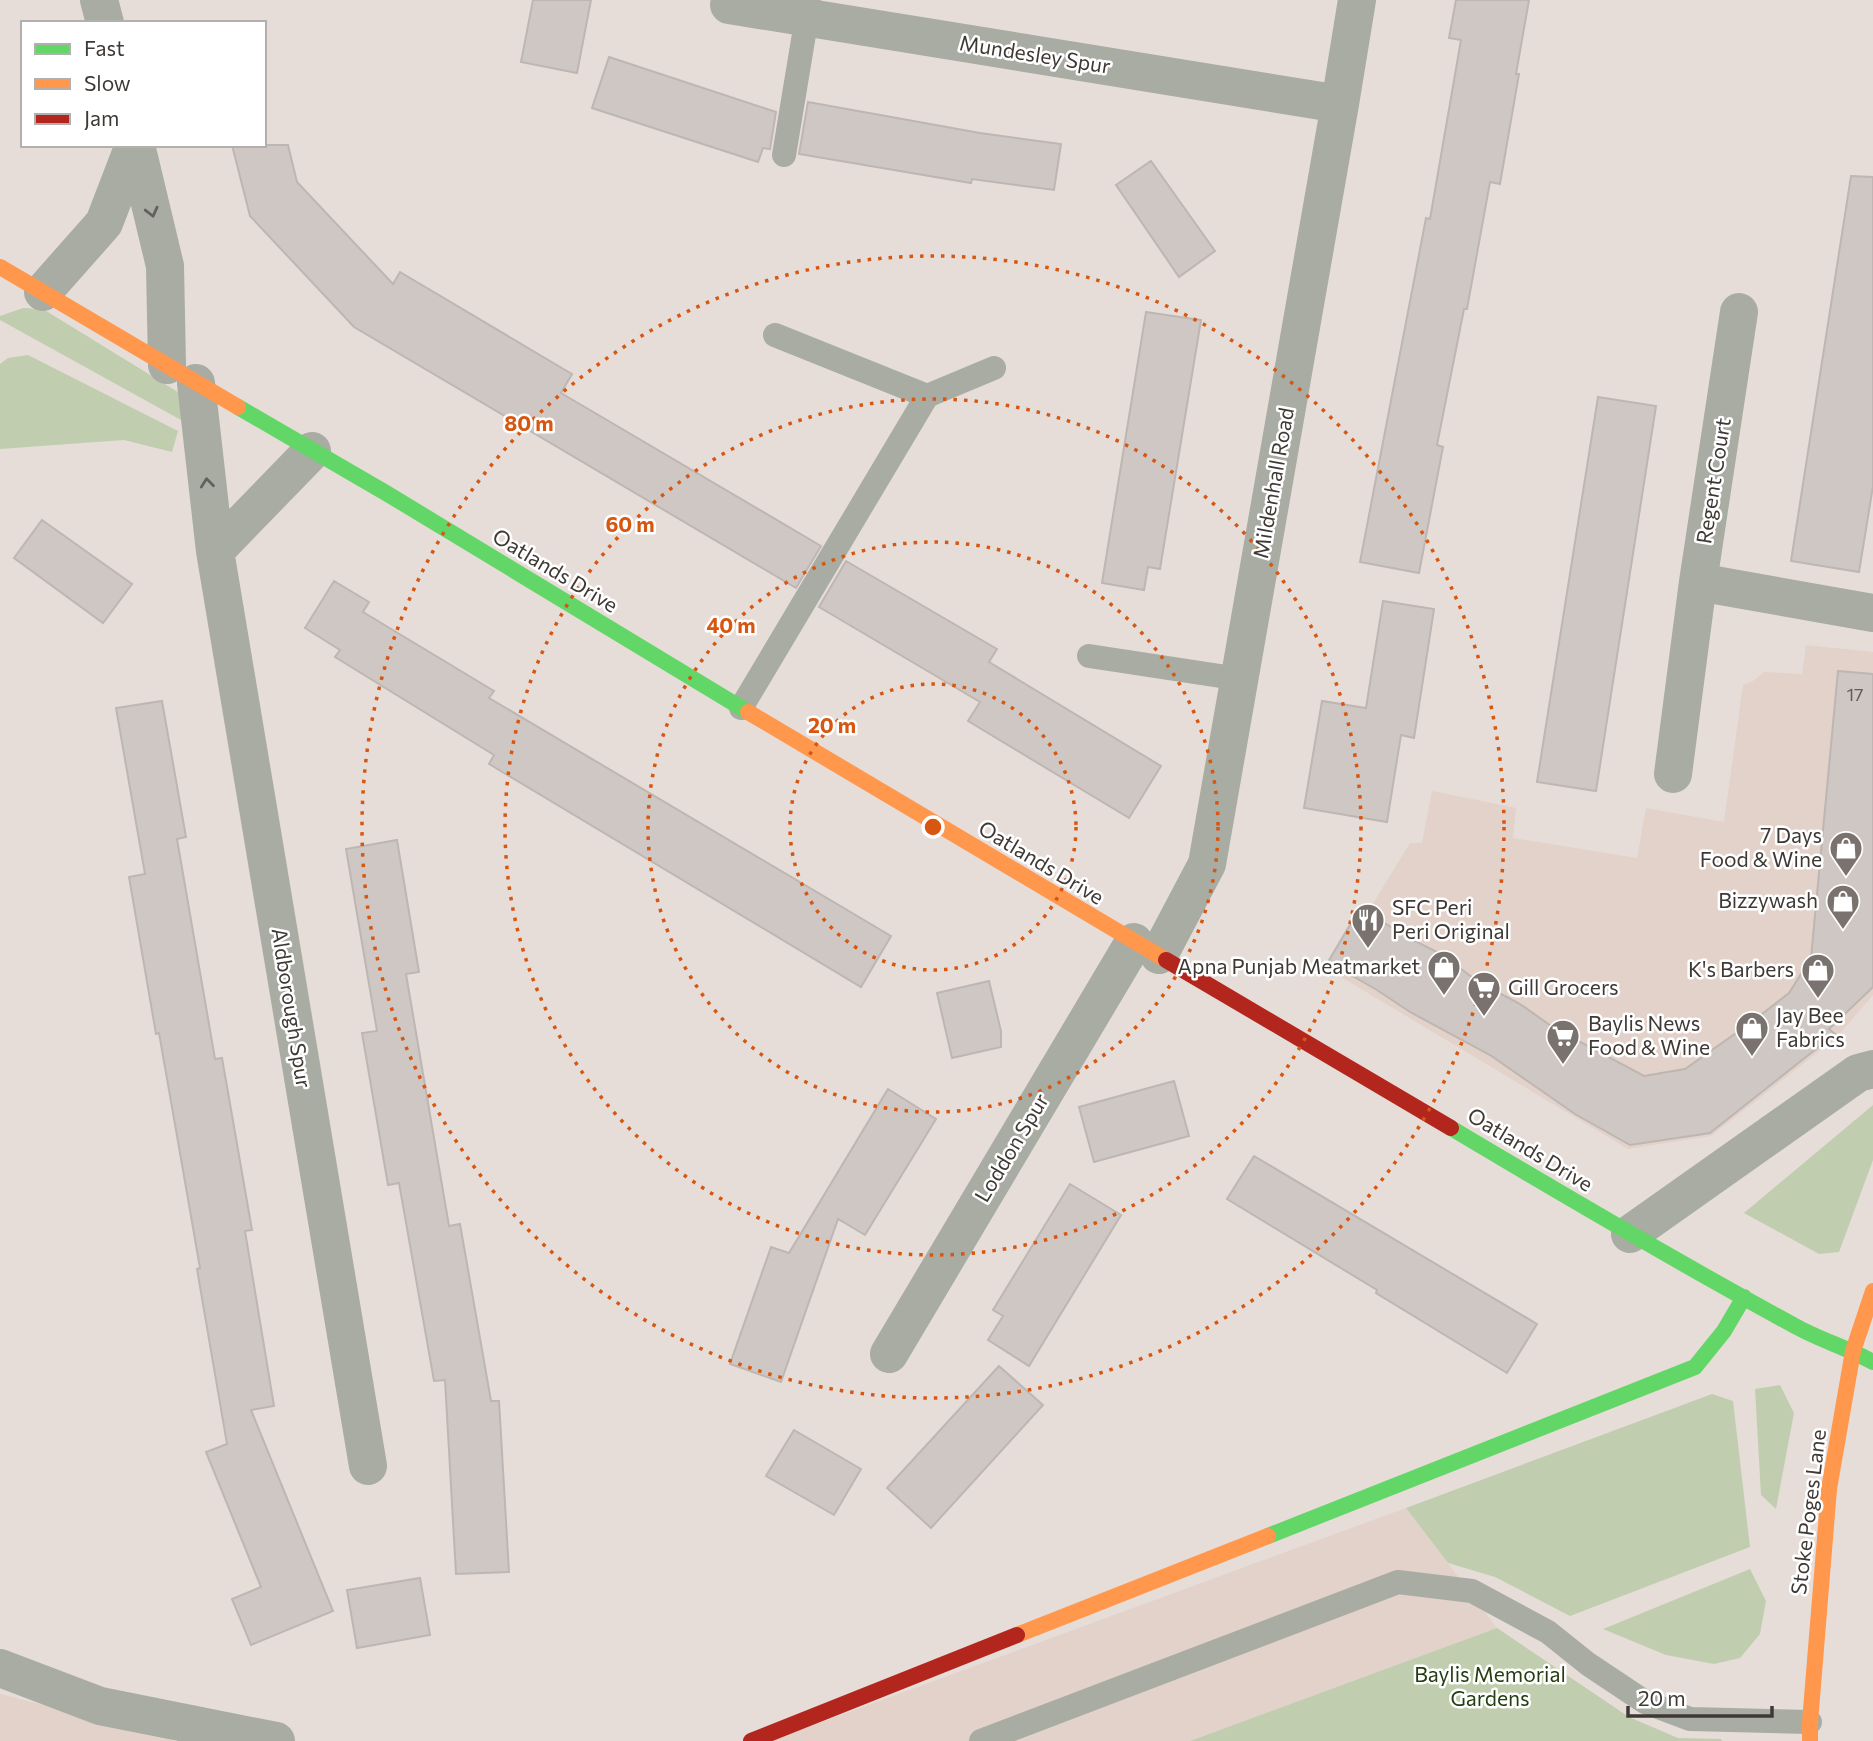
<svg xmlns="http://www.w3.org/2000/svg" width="1873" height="1741" font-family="Commissioner,sans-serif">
  <rect width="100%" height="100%" fill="#e6ddd9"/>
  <path fill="#e2d2c9" d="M1806,645L1873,652V995L1836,1038L1711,1136L1628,1149L1341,977L1333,969L1410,843H1422L1432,791L1516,808L1513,838L1637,858L1646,808L1724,822L1743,685L1753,681L1764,672L1802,674Z
    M1406,1508L1497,1628L1190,1741H770Z
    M0,1694L159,1734L175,1741H0Z"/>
  <path fill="#c0ceaf" d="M23,308L43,309L186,397L181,420L0,320V316Z
    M28,355L178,431L172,452L124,440L0,449V364L8,358Z
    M1873,1105V1160L1839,1252L1819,1254L1744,1213Z
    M1780,1385L1794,1413L1776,1509L1761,1495L1755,1389Z
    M1712,1394L1733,1401L1750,1547L1570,1616L1495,1577L1448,1563L1406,1508Z
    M1750,1569L1766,1601L1760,1634L1740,1658L1714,1664L1666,1655L1603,1629Z
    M1497,1628L1629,1717L1678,1738L1721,1739L1722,1741H1190Z"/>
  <path fill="#cec7c3" stroke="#bdb6b2" stroke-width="2" d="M533,0H591L577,73L521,62Z
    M1456,0H1529L1516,74H1519L1500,184L1490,182L1467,309H1464L1437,445L1443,447L1419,573L1360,562L1426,218L1430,219L1461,40L1449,38Z
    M609,57L776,112L770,149L763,148L758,162L592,108Z
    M808,102L980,133L1061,144L1054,190L972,179L971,183L799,154Z
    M232,145H288L297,182L393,284L400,272L572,374L561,393L821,546L796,588L354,327L250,216Z
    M1151,161L1215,251L1179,277L1116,185Z
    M1851,176L1873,177V486L1859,572L1791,561Z
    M1146,312L1201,320L1160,569L1148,567L1144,590L1102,583Z
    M1598,397L1656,406L1596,791L1537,782Z
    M42,520L132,584L103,623L14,558Z
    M846,561L997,649L989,662L1161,766L1129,818L968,721L980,702L819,607Z
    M334,581L369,602L363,612L494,691L489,698L891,936L861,987L489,764L494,755L335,657L340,650L305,628Z
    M1383,601L1434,609L1414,738L1401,735L1387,822L1304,808L1322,701L1366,708Z
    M1838,671L1873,674V987L1829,1029L1835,1034L1710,1133L1630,1145L1575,1114L1490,1055L1410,1012L1377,990L1328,962L1360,908L1407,937L1443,955L1477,981L1520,1004L1554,1028L1644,1076L1685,1069L1753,1021L1789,993L1811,958Z
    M162,701L186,837L177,839L215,1059L222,1058L252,1230L245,1231L274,1406L251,1410L333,1611L251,1645L232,1599L261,1587L206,1452L227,1444L197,1269L200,1268L180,1153L159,1033L156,1034L129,877L145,874L116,708Z
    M397,840L419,972L406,974L449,1226L460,1224L491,1401H499L509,1572L456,1574L445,1380L434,1381L399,1183L388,1185L362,1033L377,1031L346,849Z
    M989,981L1001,1031V1047L952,1058L937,993Z
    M1174,1081L1189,1136L1094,1162L1079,1107Z
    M888,1089L936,1119L865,1235L838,1219L781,1382L730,1364L771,1247L789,1253Z
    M1254,1156L1537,1324L1507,1373L1376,1293L1377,1290L1227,1199Z
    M1070,1184L1121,1215L1029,1366L988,1340L1003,1316L993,1310Z
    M999,1366L1043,1405L931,1528L887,1488Z
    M794,1430L861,1469L834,1515L766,1476Z
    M420,1578L430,1635L357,1648L347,1590Z"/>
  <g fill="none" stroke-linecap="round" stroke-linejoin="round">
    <path stroke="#a8aca3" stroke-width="24" d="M784,155L809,4
      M927,396L994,368
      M1089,656L1240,679
      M741,708L927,396L775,335
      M981,1741L1398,1582L1472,1591L1548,1632L1588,1664L1645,1702L1690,1719L1810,1722"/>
    <path stroke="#a8aca3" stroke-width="38" d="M99,0L105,23
      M729,5L1340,104
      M136,145L165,266L167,365
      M43,292L104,223L134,145
      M196,383L215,551L368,1466
      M215,551L312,451
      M1698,582L1873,613
      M1673,774L1698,582L1739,312
      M1159,955L1207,864L1340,104L1357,0
      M1630,1234L1858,1073L1873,1069
      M889,1354L1134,942
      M0,1668L100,1706L276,1741"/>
    <path stroke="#63d668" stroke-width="16" d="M238,407L386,493L748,712
      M1451,1128C1565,1196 1679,1263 1795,1326C1820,1340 1848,1348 1873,1362
      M1268,1536L1695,1367L1724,1331L1744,1297"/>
    <path stroke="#ff974d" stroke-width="16" d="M0,267L238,407
      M748,712L1166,960
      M1017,1635L1268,1536
      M1810,1741V1722L1829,1489L1853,1351L1873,1291"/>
    <path stroke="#b3261e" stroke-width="16" d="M1166,960L1451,1128
      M751,1741L1017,1635"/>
  </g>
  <defs><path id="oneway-chevron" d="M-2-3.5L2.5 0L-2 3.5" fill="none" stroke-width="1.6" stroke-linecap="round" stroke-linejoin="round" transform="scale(1.75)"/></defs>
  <g stroke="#64615c">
    <use href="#oneway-chevron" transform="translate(152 212) rotate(76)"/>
    <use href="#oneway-chevron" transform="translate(207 483) rotate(-96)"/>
  </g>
  <g fill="none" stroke="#d75610" stroke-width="3.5" stroke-dasharray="3.5 7">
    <circle cx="933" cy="827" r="143"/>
    <circle cx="933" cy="827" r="285"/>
    <circle cx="933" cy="827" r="428"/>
    <circle cx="933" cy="827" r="571"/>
  </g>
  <defs>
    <symbol id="shop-pin" viewBox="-11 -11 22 30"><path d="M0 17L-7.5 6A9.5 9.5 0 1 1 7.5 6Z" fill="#79726f" stroke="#fff"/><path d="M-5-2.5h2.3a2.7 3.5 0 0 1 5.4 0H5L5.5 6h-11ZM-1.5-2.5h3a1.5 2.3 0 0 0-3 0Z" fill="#fff"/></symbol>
    <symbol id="restaurant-pin" viewBox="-11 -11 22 30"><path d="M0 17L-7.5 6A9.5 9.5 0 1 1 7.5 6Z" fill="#79726f" stroke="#fff"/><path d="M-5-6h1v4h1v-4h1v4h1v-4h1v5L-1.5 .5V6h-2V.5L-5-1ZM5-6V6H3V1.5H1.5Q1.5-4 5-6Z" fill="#fff"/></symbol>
    <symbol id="supermarket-pin" viewBox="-11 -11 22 30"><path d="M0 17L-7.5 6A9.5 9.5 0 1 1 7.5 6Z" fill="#79726f" stroke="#fff"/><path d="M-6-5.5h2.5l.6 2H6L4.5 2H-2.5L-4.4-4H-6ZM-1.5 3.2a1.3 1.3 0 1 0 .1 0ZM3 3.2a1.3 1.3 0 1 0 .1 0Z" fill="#fff"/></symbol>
  </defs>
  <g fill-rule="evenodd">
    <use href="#shop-pin" x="1827" y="829" width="38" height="52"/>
    <use href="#shop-pin" x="1824" y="882" width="38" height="52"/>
    <use href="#restaurant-pin" x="1349" y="901" width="38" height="52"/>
    <use href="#shop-pin" x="1425" y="948" width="38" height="52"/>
    <use href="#shop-pin" x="1799" y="951" width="38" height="52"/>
    <use href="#supermarket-pin" x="1465" y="969" width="38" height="52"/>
    <use href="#shop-pin" x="1733" y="1009" width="38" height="52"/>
    <use href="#supermarket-pin" x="1544" y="1017" width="38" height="52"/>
  </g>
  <g text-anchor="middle" stroke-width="5" stroke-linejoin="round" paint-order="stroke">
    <g font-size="18" fill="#635c59">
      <text x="1855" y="701">17</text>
    </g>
    <g font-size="21" fill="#3f3936" stroke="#fff">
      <text transform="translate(1035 55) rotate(9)" y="7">Mundesley Spur</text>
      <text transform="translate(1714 481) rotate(-81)" y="7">Regent Court</text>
      <text transform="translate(1274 483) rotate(-80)" y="7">Mildenhall Road</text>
      <text transform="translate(555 571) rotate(31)" y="7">Oatlands Drive</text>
      <text transform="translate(1041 863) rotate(31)" y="7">Oatlands Drive</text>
      <text transform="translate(291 1008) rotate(81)" y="7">Aldborough Spur</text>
      <text transform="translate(1012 1148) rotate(-59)" y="7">Loddon Spur</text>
      <text transform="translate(1530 1150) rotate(31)" y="7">Oatlands Drive</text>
      <text transform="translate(1809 1512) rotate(-83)" y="7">Stoke Poges Lane</text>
    </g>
    <g font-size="21" fill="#3f3936" stroke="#fff" text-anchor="end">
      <text x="1822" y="843">7 Days<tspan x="1822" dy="24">Food &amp; Wine</tspan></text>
      <text x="1818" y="908">Bizzywash</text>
      <text x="1392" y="915" text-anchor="start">SFC Peri<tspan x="1392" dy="24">Peri Original</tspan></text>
      <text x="1420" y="974">Apna Punjab Meatmarket</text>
      <text x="1794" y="977">K's Barbers</text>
      <text x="1508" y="995" text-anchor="start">Gill Grocers</text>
      <text x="1776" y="1023" text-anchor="start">Jay Bee<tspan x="1776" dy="24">Fabrics</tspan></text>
      <text x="1588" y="1031" text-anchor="start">Baylis News<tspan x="1588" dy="24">Food &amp; Wine</tspan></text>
    </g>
    <g font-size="21" fill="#243e11" stroke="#fff">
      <text x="1490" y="1682">Baylis Memorial<tspan x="1490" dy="24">Gardens</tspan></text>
    </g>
  </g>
  <circle cx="933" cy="827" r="10" fill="#d75610" stroke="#fff" stroke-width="3.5"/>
  <g font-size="21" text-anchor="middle" font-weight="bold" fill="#d75610" stroke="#fff" stroke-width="5" stroke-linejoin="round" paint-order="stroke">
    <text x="529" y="431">80 m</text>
    <text x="630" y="532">60 m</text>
    <text x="731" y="633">40 m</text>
    <text x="832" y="733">20 m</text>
  </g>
  <rect x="21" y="21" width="245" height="126" fill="#ffffff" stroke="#b2b0af" stroke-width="2"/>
  <rect x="35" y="44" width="35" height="10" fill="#63d668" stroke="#b2b0af" stroke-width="2"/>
  <text x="84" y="56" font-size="21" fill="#3f3936">Fast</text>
  <rect x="35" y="79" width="35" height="10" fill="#ff974d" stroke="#b2b0af" stroke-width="2"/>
  <text x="84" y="91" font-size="21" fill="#3f3936">Slow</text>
  <rect x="35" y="114" width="35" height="10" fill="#b3261e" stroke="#b2b0af" stroke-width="2"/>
  <text x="84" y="126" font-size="21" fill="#3f3936">Jam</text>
  <path d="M1628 1706v10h144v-10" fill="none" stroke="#3f3936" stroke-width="3.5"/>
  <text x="1638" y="1706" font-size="21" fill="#3f3936" stroke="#ffffff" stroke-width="5" paint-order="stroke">20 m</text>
</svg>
